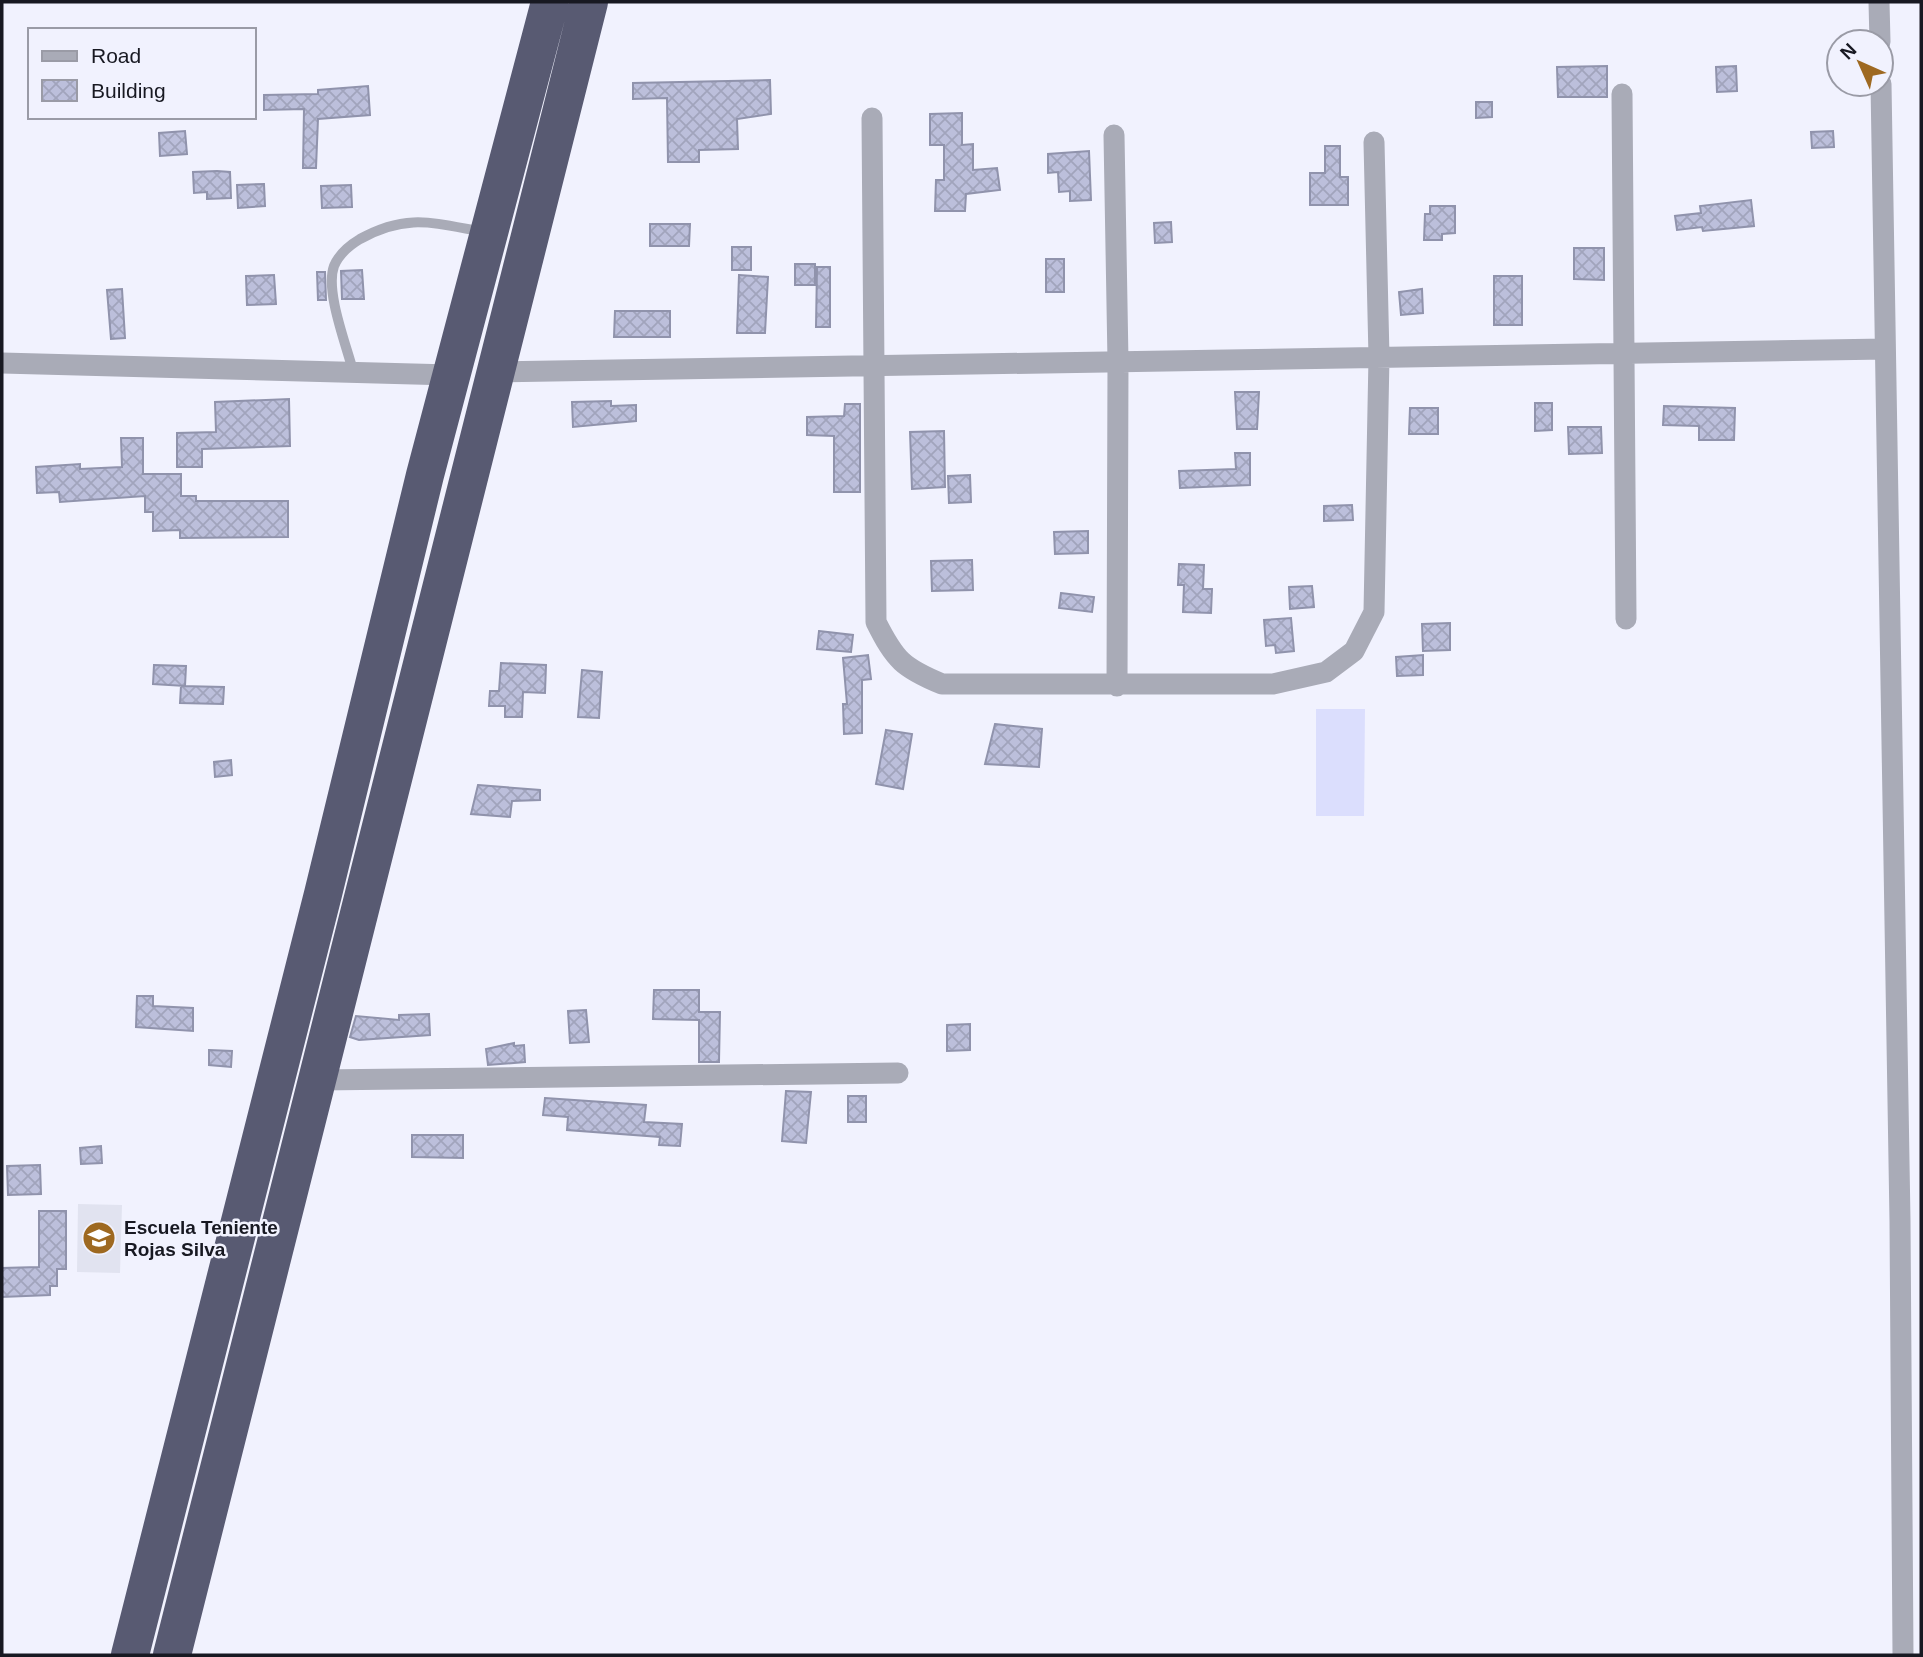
<svg xmlns="http://www.w3.org/2000/svg" width="1923" height="1657" font-family="Helvetica,sans-serif">
  <defs>
    <pattern id="building-cross-hatch" width="8" height="8" patternUnits="userSpaceOnUse" patternTransform="scale(1.75)"><rect width="8" height="8" fill="#bcbfdb"/><path d="M0 0l8 8M0 8l8-8" fill="none" stroke="#a1a4bc"/></pattern>
  </defs>
  <rect width="100%" height="100%" fill="#f1f2fe"/>
  <path fill="#e1e3f0" d="M78,1204L122,1205L120,1273L77,1272Z"/>
  <path fill="#dbdefd" d="M1316,709H1365L1364,816H1316Z"/>
  <path fill="url(#building-cross-hatch)" stroke="#9093ac" stroke-width="2" d="M1607,66V97H1558L1557,67Z
    M1736,66L1737,91L1717,92L1716,67Z
    M770,80L771,114L737,119L738,149L699,150V162H668L667,98L633,99V83Z
    M368,86L370,115L318,119L316,168H303L304,109L264,110V95L318,94V90Z
    M1476,102H1492V117L1476,118Z
    M962,113V145L973,144V170L997,168L1000,190L966,194L965,211H935L936,180H944V145H930V114Z
    M185,131L187,154L160,156L159,133Z
    M1833,131L1834,147L1812,148L1811,132Z
    M1325,146H1340V177H1348V205H1310V173H1325Z
    M1089,151L1091,200L1070,201V191L1059,192L1058,172L1048,173V154Z
    M217,171L230,172L231,198L207,199V192L194,193L193,172Z
    M264,184L265,206L238,208L237,185Z
    M351,185L352,207L322,208L321,186Z
    M1751,200L1754,226L1703,231L1702,227L1677,230L1675,216L1701,213L1700,206Z
    M1430,206H1455V233L1442,234V240H1424L1425,214H1430Z
    M1171,222L1172,242L1155,243L1154,223Z
    M650,224H690L689,246H650Z
    M732,247H751V270H732Z
    M1574,248H1604V280L1574,279Z
    M1046,259H1064V292H1046Z
    M795,264H815V285H795Z
    M817,267H830V327H816Z
    M362,270L364,299H342L341,271Z
    M317,272H325L326,300H318Z
    M274,275L276,304L247,305L246,276Z
    M739,275L768,277L765,333H737Z
    M1494,276H1522V325H1494Z
    M122,289L125,338L111,339L107,290Z
    M1422,289L1423,313L1401,315L1399,292Z
    M615,311H670V337H614Z
    M1235,392H1259L1257,429H1237Z
    M289,399L290,446L202,449V467H177V433L216,432L215,402Z
    M611,401V406L636,405V421L573,427L572,402Z
    M1535,403H1552V430L1535,431Z
    M845,404H860V492H834V436L807,435V417L844,416Z
    M1664,406L1735,408L1734,440H1699V426L1663,425Z
    M1410,408H1438V434H1409Z
    M1568,427H1601L1602,453L1569,454Z
    M944,431L945,487L912,489L910,432Z
    M121,438H143V474H181V496H196V501H288V537L180,538V530L153,531V512H145V496L60,502L59,492L37,493L36,467L80,464V469L122,467Z
    M1235,453H1250V485L1180,488L1179,471L1236,469Z
    M970,475L971,502L949,503L948,476Z
    M1352,505L1353,520L1324,521V506Z
    M1088,531V553L1055,554L1054,532Z
    M972,560L973,590L932,591L931,561Z
    M1179,564L1204,565L1203,589H1212L1211,613L1183,612L1184,585H1178Z
    M1312,586L1314,607L1290,609L1289,587Z
    M1061,593L1094,597L1092,612L1059,608Z
    M1291,618L1294,651L1276,653L1275,645L1266,646L1264,620Z
    M1450,623V650L1423,651L1422,624Z
    M819,631L853,635L851,652L817,649Z
    M868,655L871,679L862,680V733L844,734L843,704H847L843,658Z
    M1423,655V675L1397,676L1396,657Z
    M501,663L546,665L545,693L523,692L522,717H505V706H489L490,691H499Z
    M154,665L186,666L185,686L153,684Z
    M582,670L602,672L599,718L578,717Z
    M181,686L224,687L223,704L180,703Z
    M995,724L1042,729L1039,767L985,764Z
    M886,730L912,734L903,789L876,784Z
    M231,760L232,775L215,777L214,762Z
    M478,785L540,790V800L512,801L510,817L471,814Z
    M654,990H699V1012H720L719,1062H699V1020L653,1019Z
    M137,996H153V1006L193,1008V1031L136,1027Z
    M586,1010L589,1042L570,1043L568,1011Z
    M429,1014L430,1035L359,1040L350,1037L356,1016L399,1020V1015Z
    M970,1024V1050L947,1051V1025Z
    M514,1043V1046L524,1045L525,1062L488,1065L486,1049Z
    M209,1050L232,1051L231,1067L209,1065Z
    M786,1091L811,1092L806,1143L782,1141Z
    M848,1096H866V1122H848Z
    M545,1098L646,1105L644,1122L682,1124L680,1146L659,1145L660,1137L567,1130L568,1117L543,1115Z
    M412,1135H463V1158L412,1157Z
    M101,1146L102,1163L81,1164L80,1148Z
    M40,1165L41,1194L8,1195L7,1166Z
    M39,1211H66V1269H57V1286H50V1295L2,1297V1268L39,1267Z"/>
  <g fill="none" stroke-linecap="round" stroke-linejoin="round">
    <path stroke="#a9abb7" stroke-width="10" d="M353,371C346,344 325,291 334,266C339,254 350,245 360,239C407,213 433,223 484,232"/>
    <path stroke="#a9abb7" stroke-width="21" d="M1879,2L1880,42
      M1881,84L1900,1221L1903,1655
      M1622,94L1626,619
      M872,118L876,622C895,660 903,668 942,684H1273L1326,672L1354,651L1374,612L1379,357L1374,142
      M1114,135L1118,361L1117,686
      M2,363L451,375
      M497,372L1885,349
      M319,1080L898,1073"/>
    <path stroke="#585a72" stroke-width="38" d="M130,1655L323,894L425,475L550,2
      M172,1655L589,2"/>
  </g>
  <defs>
    <symbol id="school-disc" viewBox="-11 -11 22 22"><circle r="9.5" fill="#9e6921" stroke="#f1f2fe"/><path d="M0-5L7-2L0 1L-7-2ZM-4 1L0 2.5L4 1V4Q0 6-4 4Z" fill="#fff"/></symbol>
  </defs>
  <g fill-rule="evenodd">
    <use href="#school-disc" x="80" y="1219" width="38" height="38"/>
  </g>
  <g text-anchor="middle" stroke-width="5" stroke-linejoin="round" paint-order="stroke">
    <g font-size="19" font-weight="bold" fill="#181922" stroke="#f1f2fe" text-anchor="start">
      <text x="124" y="1234">Escuela Teniente<tspan x="124" dy="22">Rojas Silva</tspan></text>
    </g>
  </g>
  <rect width="1923" height="1657" fill="none" stroke="#181922" stroke-width="7"/>
  <rect x="28" y="28" width="228" height="91" fill="#f1f2fe" stroke="#9a9ba6" stroke-width="2"/>
  <rect x="42" y="51" width="35" height="10" fill="#a9abb7" stroke="#9a9ba6" stroke-width="2"/>
  <text x="91" y="63" font-size="21" fill="#181922">Road</text>
  <rect x="42" y="80" width="35" height="21" fill="url(#building-cross-hatch)" stroke="#9a9ba6" stroke-width="2"/>
  <text x="91" y="98" font-size="21" fill="#181922">Building</text>
  <g transform="translate(1860 63) rotate(315)"><circle r="33" fill="#f1f2fe" stroke="#9a9ba6" stroke-width="2"/>
  <path d="M0-5L12 26L0 18L-12 26Z" fill="#9e6921"/>
  <text y="-10" font-size="19" font-weight="bold" text-anchor="middle" fill="#181922">N</text>
  </g>
</svg>
